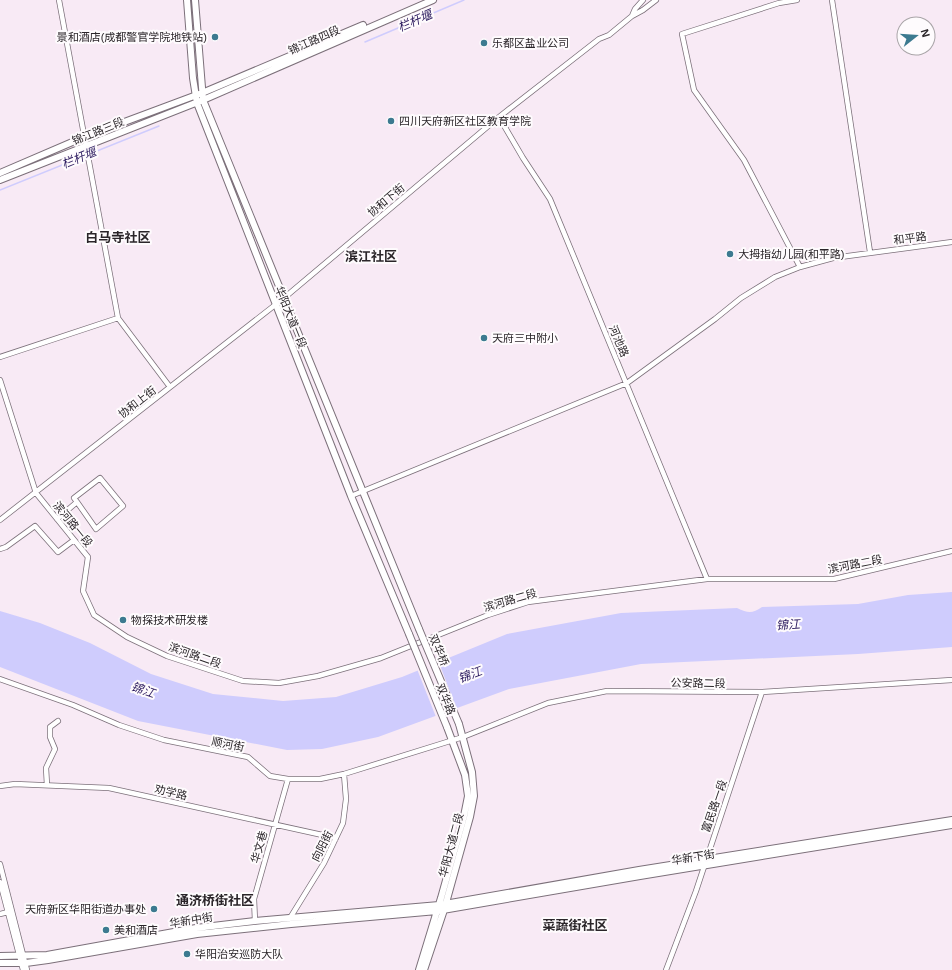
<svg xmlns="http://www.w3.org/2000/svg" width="952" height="970" font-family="Helvetica,'Noto Sans SC',sans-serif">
  <rect width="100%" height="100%" fill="#f8eaf5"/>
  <path fill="#cfccfd" d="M952,592V647L858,654L641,664L509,689L378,737L322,749L287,750L138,721L0,667V611L40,623L90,643L151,674L213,694L283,701L336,697L402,677L507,634L621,613L737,608C748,613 752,614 762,607L858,604L908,595Z"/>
  <path fill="#f8eaf5" d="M438,660L457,710L436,717L417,669Z"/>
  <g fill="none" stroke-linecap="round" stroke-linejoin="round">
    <path stroke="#cfccfd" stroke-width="1.5" d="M365,42L464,0
      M0,190L159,126"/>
    <defs>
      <path id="minor" d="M59,0L118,318L170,387
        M643,0L635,9L632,16L643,10L656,0
        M797,0L779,3L682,34L694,90L744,160L800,267
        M832,0L870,252
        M499,117L523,158L550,199L707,579
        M0,357L118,318
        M0,380L36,493L88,557L83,591L94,615L127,637L167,656L243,681L279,683L318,676L381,658L488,615L528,602L707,579H834L952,551
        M351,496L627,383L715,319L741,298L775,277L800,267L833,258L952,242
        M57,519L77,502L74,498L100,478L123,506L96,529L77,502
        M0,520L284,298L499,117L599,39L609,35L632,16
        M0,549L6,547L35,526L58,552L74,540
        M0,679L73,705L119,725L164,740L248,757L270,776L288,779H320L344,774L463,737L548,703L607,691L762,692L952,680
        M47,785L46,768L55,749L50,737V727L58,721
        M0,786L15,784L109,788L336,838
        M0,864L27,970
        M0,882L23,970
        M0,914L8,912
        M290,918L324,863L343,823L346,799L344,774
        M255,921L254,899L288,779
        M666,970L696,891L762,692"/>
      <path id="major" d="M187,0L193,78L197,103L351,496L409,634
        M195,0L203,100L419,629
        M0,173L84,137L202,93L363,25
        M0,180L203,100L433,0
        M0,956L47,955L196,928L255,921L439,905L639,870L952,820
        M0,963H26L48,960L197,934L291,924L437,911L640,876L952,825
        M419,970L441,898L464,816L468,796L465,775L447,727
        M424,970L444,910L470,817L474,796L472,772L459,724"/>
    </defs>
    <use href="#minor" stroke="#7c707a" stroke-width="6"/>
    <use href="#major" stroke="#7c707a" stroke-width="8"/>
    <use href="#minor" stroke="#fff" stroke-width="4.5"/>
    <use href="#major" stroke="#fff" stroke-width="6"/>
    <defs>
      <path id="major-bridge" d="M419,629L459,724
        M409,634L447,727"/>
    </defs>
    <use href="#major-bridge" stroke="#7c707a" stroke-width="8" stroke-linecap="butt"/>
    <use href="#major-bridge" stroke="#fff" stroke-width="6"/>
  </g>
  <g fill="#3c7a90" stroke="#fefbfd" stroke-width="1.5">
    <circle cx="215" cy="37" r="4"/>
    <circle cx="484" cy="43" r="4"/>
    <circle cx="391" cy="121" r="4"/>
    <circle cx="730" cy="254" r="4"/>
    <circle cx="484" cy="338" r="4"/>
    <circle cx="123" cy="620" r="4"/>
    <circle cx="154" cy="909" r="4"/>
    <circle cx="106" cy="930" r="4"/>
    <circle cx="187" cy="954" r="4"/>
  </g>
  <g text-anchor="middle" stroke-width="4" stroke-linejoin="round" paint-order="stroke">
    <g font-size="11" fill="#2a2529" stroke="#fefbfd" text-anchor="start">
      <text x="207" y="41" text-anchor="end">景和酒店(成都警官学院地铁站)</text>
      <text x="492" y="47">乐都区盐业公司</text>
      <text x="399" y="125">四川天府新区社区教育学院</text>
      <text x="738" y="258">大拇指幼儿园(和平路)</text>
      <text x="492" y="342">天府三中附小</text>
      <text x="131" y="624">物探技术研发楼</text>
      <text x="146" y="913" text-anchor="end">天府新区华阳街道办事处</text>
      <text x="114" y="934">美和酒店</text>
      <text x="195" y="958">华阳治安巡防大队</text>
    </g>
    <g font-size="11" fill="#2a2529" stroke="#fefbfd">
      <text transform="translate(314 40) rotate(-24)" y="4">锦江路四段</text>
      <text transform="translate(98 131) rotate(-22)" y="4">锦江路三段</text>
      <text transform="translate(386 200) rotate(-40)" y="4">协和下街</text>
      <text transform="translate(910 238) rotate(-7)" y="4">和平路</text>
      <text transform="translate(291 317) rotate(68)" y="4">华阳大道一段</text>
      <text transform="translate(619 341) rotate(67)" y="4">河池路</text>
      <text transform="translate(137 402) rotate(-38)" y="4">协和上街</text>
      <text transform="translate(73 524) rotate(51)" y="4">滨河路一段</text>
      <text transform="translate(855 564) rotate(-11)" y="4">滨河路二段</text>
      <text transform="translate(510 600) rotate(-16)" y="4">滨河路二段</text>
      <text transform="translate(439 650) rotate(67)" y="4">双华桥</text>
      <text transform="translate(195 655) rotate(19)" y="4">滨河路二段</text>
      <text transform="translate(698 683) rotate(1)" y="4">公安路二段</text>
      <text transform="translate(446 699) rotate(68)" y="4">双华路</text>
      <text transform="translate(228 744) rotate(11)" y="4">顺河街</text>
      <text transform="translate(171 792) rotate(13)" y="4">劝学路</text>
      <text transform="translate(714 806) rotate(-71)" y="4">富民路一段</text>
      <text transform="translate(451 845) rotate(-75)" y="4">华阳大道二段</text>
      <text transform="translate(322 846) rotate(-63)" y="4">向阳街</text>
      <text transform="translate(259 847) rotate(-74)" y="4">华文巷</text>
      <text transform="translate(693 857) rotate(-9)" y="4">华新下街</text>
      <text transform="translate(191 920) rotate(-9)" y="4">华新中街</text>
    </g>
    <g font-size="12" font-style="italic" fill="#2c1b5f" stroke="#fefbfd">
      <text transform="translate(415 21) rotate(-23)" y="4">栏杆堰</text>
      <text transform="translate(79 158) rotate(-22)" y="4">栏杆堰</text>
      <text transform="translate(788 625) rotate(-4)" y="4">锦江</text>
      <text transform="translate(470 675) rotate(-21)" y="4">锦江</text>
      <text transform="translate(143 690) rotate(20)" y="4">锦江</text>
    </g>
    <g font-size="13" font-weight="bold" fill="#2a2529" stroke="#fefbfd">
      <text x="118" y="242">白马寺社区</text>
      <text x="371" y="261">滨江社区</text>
      <text x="215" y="905">通济桥街社区</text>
      <text x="575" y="930">菜蔬街社区</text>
    </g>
  </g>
  <g transform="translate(916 36) rotate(73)"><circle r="19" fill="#fefbfd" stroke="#a9a5a8"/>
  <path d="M0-3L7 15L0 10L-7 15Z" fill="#3c7a90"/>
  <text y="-6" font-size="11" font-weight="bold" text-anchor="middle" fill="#2a2529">N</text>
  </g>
</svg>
